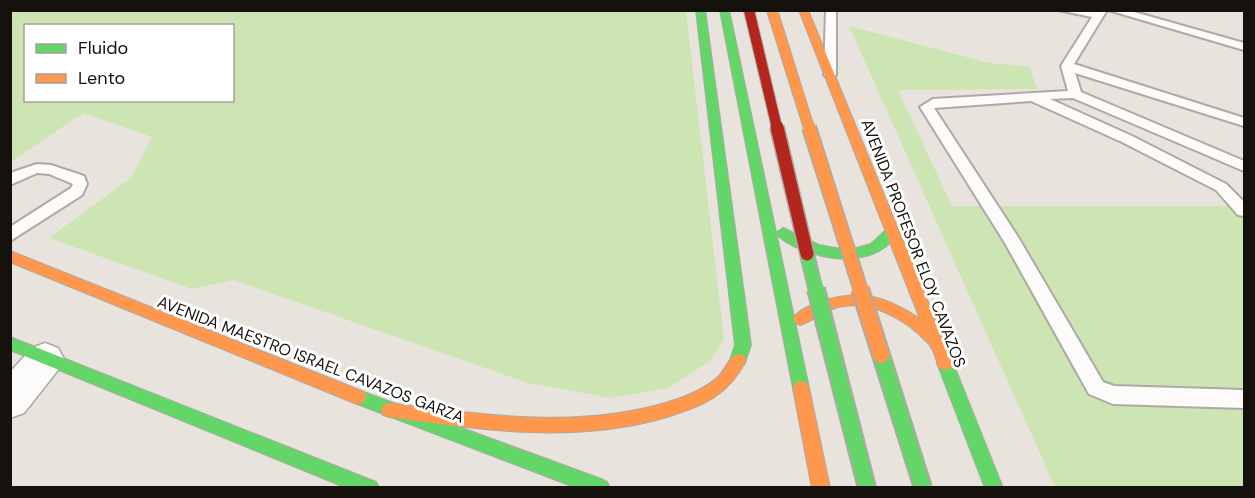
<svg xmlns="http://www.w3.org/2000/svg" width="1255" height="498" font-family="'DM Sans',sans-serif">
  <rect width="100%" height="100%" fill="#e8e3dd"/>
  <path fill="#cde5b2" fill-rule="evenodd" d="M11,11H686L724,339L710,361L668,388L611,398L528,383L233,280L192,289L49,238L132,177L152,137L83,113L11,162ZM26,26H232V100H26Z
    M849,26L989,63L1030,67L1037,89L898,90L952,206H1229L1244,213V487H1055Z"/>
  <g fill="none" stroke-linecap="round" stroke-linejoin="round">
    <defs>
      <path id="lane" d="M826,10H836V75L830,79L824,75Z
        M1058,10H1107L1074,64L1244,118V126L1075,73L1081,92L1244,161V171L1073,98L1050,99L1132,136L1226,184L1244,202V216L1238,215L1216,190L1122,142L1031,101L934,108L1018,237L1103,382L1114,386L1244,390V408L1113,404L1089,394L1005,243L920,107L933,99L1068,91L1061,66L1092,17Z
        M1108,10H1127L1244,43V50Z
        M37,164L51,165L84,176L87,184L82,195L10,241V227L71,188L73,184L49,174L37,173L10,185V173Z"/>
      <path id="street" d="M45,343L58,348L64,359L58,370L24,413L10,418V372L32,348Z"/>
      <path id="fast" d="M696,10H705L751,345L744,365L738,366L732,365L730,360L735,345Z
        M720,10H729L809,388L807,393L801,395L795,393L793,388Z
        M893,226L900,231C878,265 837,263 803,250C794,247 782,241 776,233L783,228L819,245L841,249H853L871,244L888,228Z
        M10,337L376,482L379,488H347L10,350Z
        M945,356L951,358L1003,488H985L937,363L939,358Z
        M358,390L601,479L607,482L610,488H577L352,402L350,397L352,392Z"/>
      <path id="slow" d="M799,10H808L953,363L951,368L945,370L939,368C936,360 934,348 928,343C906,319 870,299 838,307C824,311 813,321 800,325L795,323L793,319C797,311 811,305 820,302C859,288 886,296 920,319Z
        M10,251L364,392L366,397L364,402L358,404L352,402L10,262Z
        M738,354L744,355L746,360C729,395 703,406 667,417C576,444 482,430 389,417L383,415L381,410L383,405L389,403C485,415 584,431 678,399C692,394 707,387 718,377C725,370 729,357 738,354Z
        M801,381L807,383L809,388L830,488H812L793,388L795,383Z"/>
    </defs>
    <use href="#lane" stroke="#ada9a4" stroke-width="4"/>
    <use href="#street" stroke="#ada9a4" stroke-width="3"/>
    <use href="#fast" stroke="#ada9a4" stroke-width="2"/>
    <use href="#slow" stroke="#ada9a4" stroke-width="2"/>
    <use href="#lane" fill="#fcfbfa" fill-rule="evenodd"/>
    <use href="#street" fill="#fcfbfa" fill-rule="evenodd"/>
    <use href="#fast" fill="#63d668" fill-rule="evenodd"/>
    <use href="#slow" fill="#ff974d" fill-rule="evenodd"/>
    <defs>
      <path id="fast-bridge-far1" d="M807,254L816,291"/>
      <path id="fast-bridge" d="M816,289L867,488
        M881,355L923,488"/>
      <path id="slow-bridge-far2" d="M772,10L809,128"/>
      <path id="slow-bridge-far1" d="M809,127L861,291"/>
      <path id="slow-bridge" d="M860,289L881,355"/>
      <path id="jam-bridge-far1" d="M749,10L777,128"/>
      <path id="jam-bridge" d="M777,127L807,254"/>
    </defs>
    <use href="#fast-bridge-far1" stroke="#ada9a4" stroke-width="16" stroke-linecap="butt"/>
    <use href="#fast-bridge" stroke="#ada9a4" stroke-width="20" stroke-linecap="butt"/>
    <use href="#slow-bridge-far2" stroke="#ada9a4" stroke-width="12" stroke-linecap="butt"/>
    <use href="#slow-bridge-far1" stroke="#ada9a4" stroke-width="16" stroke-linecap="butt"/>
    <use href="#slow-bridge" stroke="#ada9a4" stroke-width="20" stroke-linecap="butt"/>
    <use href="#jam-bridge-far1" stroke="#ada9a4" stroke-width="12" stroke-linecap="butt"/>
    <use href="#jam-bridge" stroke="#ada9a4" stroke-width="16" stroke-linecap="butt"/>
    <use href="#fast-bridge-far1" stroke="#63d668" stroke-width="13"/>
    <use href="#fast-bridge" stroke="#63d668" stroke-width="16"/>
    <use href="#slow-bridge-far2" stroke="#ff974d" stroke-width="10"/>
    <use href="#slow-bridge-far1" stroke="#ff974d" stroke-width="13"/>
    <use href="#slow-bridge" stroke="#ff974d" stroke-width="16"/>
    <use href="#jam-bridge-far1" stroke="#b3261e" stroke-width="10"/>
    <use href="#jam-bridge" stroke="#b3261e" stroke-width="13"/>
  </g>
  <g text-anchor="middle" stroke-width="6" stroke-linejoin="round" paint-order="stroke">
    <g font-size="16" fill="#15120e" stroke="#fff">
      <text transform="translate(914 243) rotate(69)" y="6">AVENIDA PROFESOR ELOY CAVAZOS</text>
      <text transform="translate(311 359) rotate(21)" y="6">AVENIDA MAESTRO ISRAEL CAVAZOS GARZA</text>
    </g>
  </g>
  <rect width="1255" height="498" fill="none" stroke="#15120e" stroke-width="24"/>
  <rect x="24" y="24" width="210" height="78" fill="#ffffff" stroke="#a1a09f" stroke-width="1.5"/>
  <rect x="36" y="44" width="30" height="9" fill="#63d668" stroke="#a1a09f" stroke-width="1.5"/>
  <text x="78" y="54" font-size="18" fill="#15120e">Fluido</text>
  <rect x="36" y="74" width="30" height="9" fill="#ff974d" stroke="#a1a09f" stroke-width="1.5"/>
  <text x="78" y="84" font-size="18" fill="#15120e">Lento</text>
</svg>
